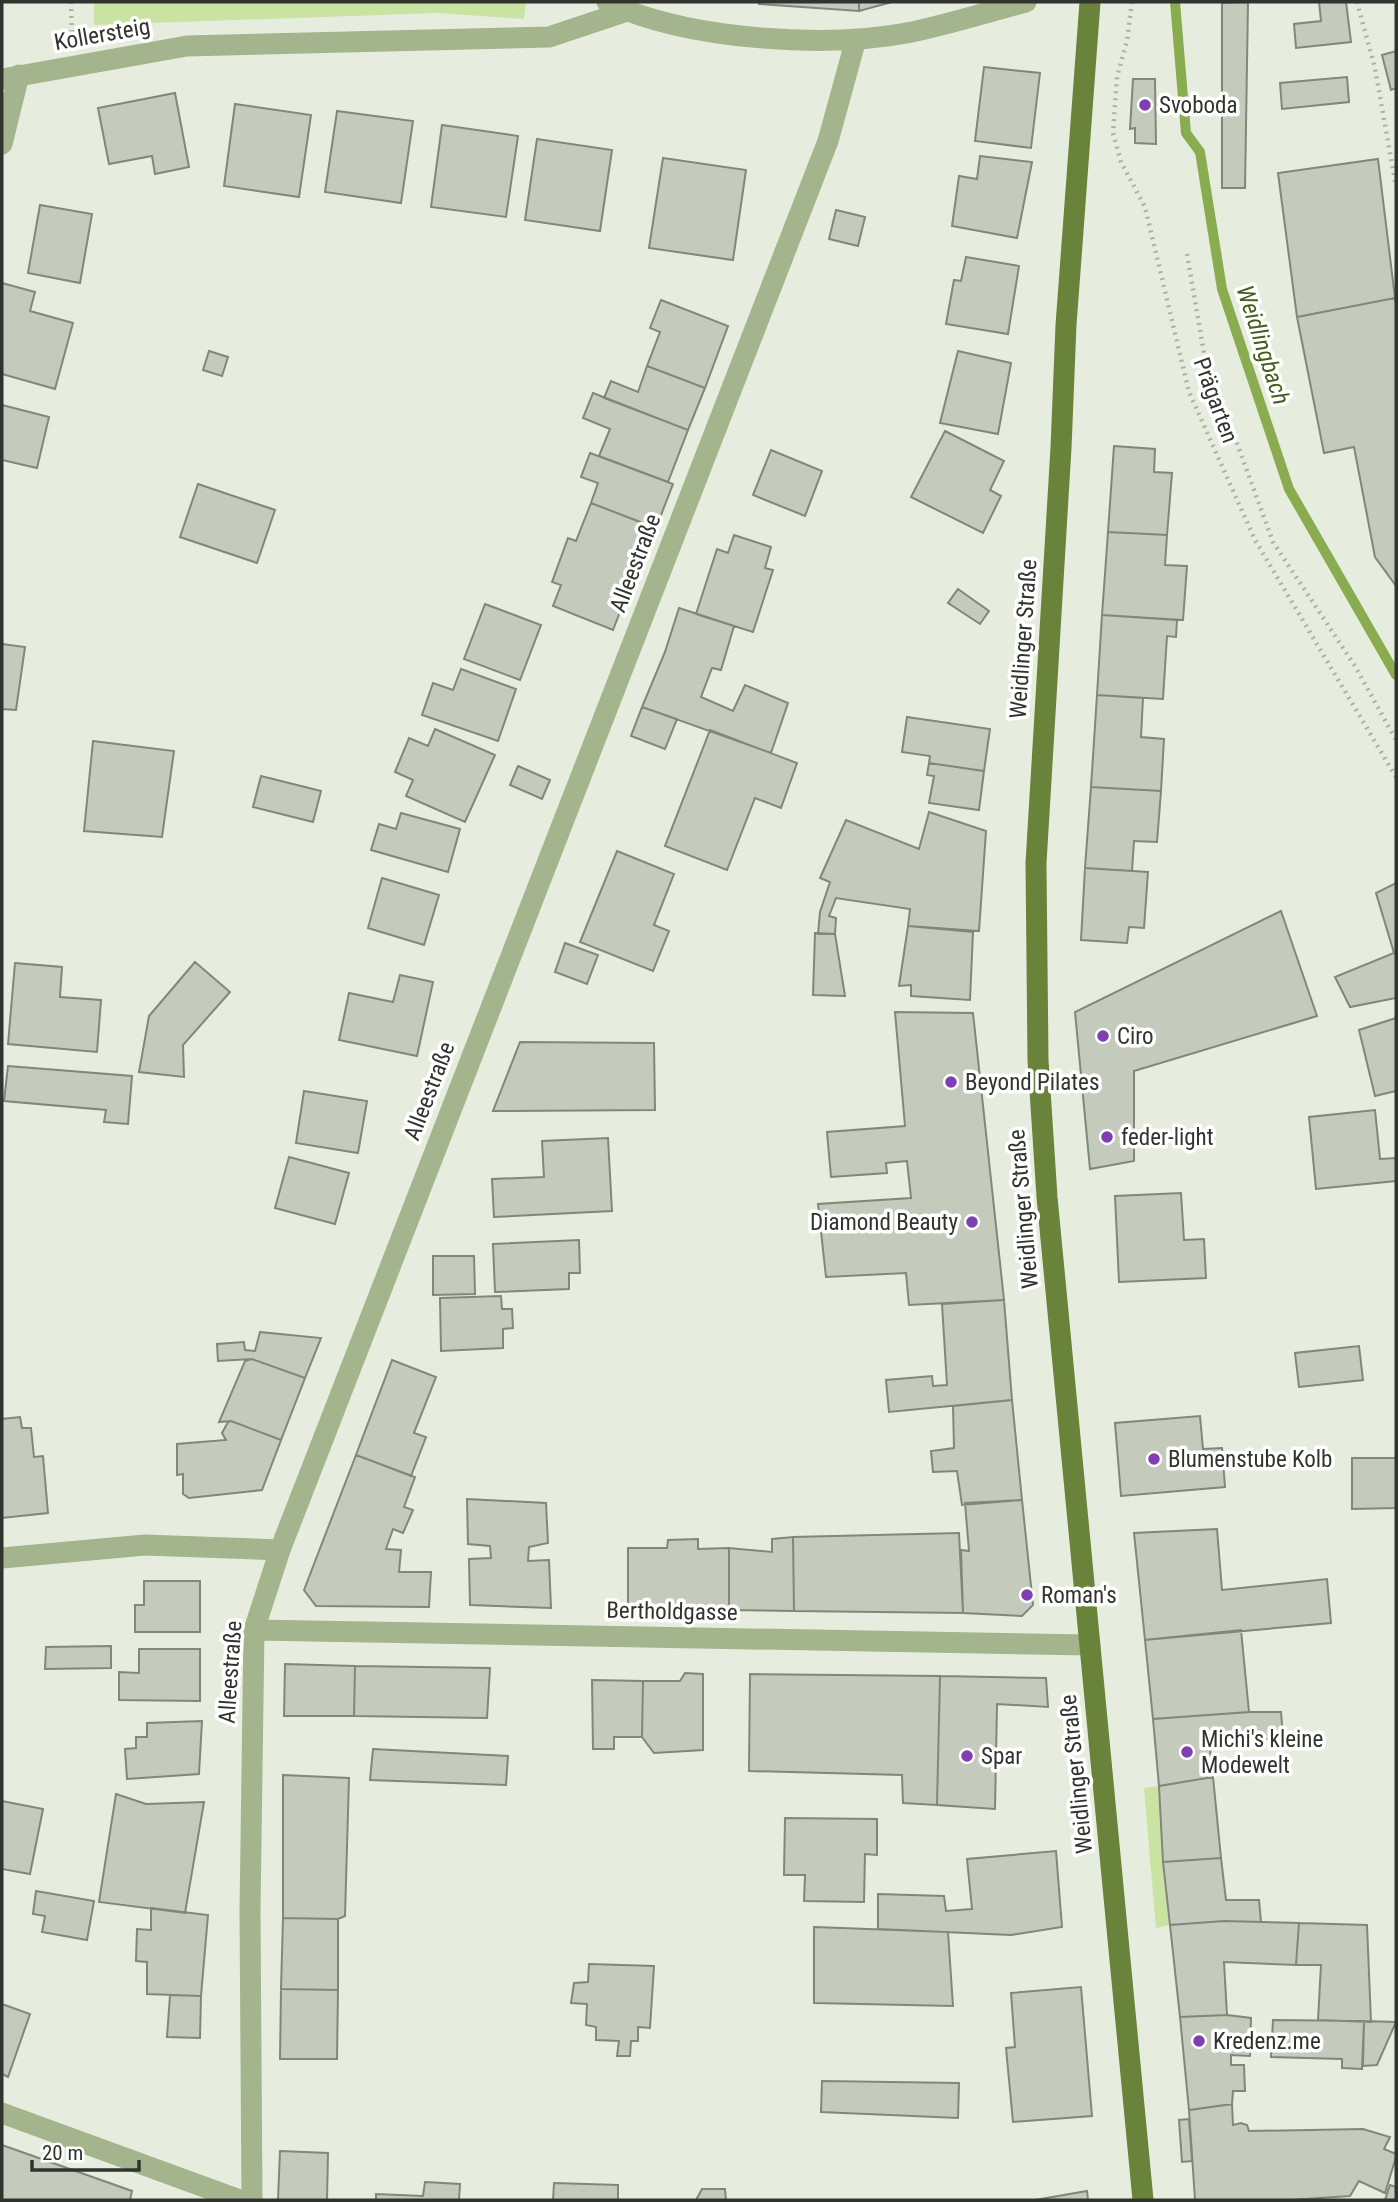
<svg xmlns="http://www.w3.org/2000/svg" width="1398" height="2202" font-family="'Roboto Condensed',sans-serif">
  <rect width="100%" height="100%" fill="#e7edde"/>
  <path fill="#c9e3a3" d="M94,2H526L524,19L437,13L94,25Z
    M1159,1786L1163,1862L1170,1925L1156,1928L1144,1788Z"/>
  <g fill="none" stroke-linecap="round" stroke-linejoin="round">
    <path stroke="#8aac51" stroke-width="10" d="M1175,2L1186,133L1200,152L1222,289L1289,489L1396,675"/>
  </g>
  <path fill="#c5cbbc" stroke="#818779" stroke-width="2" d="M759,2H859V11L759,4Z
    M859,2H892L859,11Z
    M1248,2L1245,188H1222V3Z
    M1319,2H1346L1351,42L1296,48L1294,24L1321,21Z
    M1396,51V88L1391,90L1382,55Z
    M984,67L1040,73L1031,148L975,141Z
    M1347,77L1349,102L1282,109L1280,83Z
    M1133,79H1155L1156,144L1135,143V128L1130,129Z
    M175,93L189,167L155,174L152,156L109,164L98,108Z
    M235,104L311,115L299,197L224,186Z
    M337,111L413,121L401,203L325,192Z
    M442,125L518,136L506,217L431,207Z
    M537,139L612,150L600,231L525,220Z
    M980,156L1032,162L1017,238L952,226L959,176L977,179Z
    M663,158L746,170L733,260L649,248Z
    M1378,159L1395,298L1297,317L1278,173Z
    M40,205L92,214L80,283L28,273Z
    M836,210L865,217L858,246L829,239Z
    M966,257L1019,266L1008,334L946,324L954,280L961,281Z
    M2,283L35,292L30,311L73,323L55,389L2,374Z
    M1395,298L1396,305V586L1375,557L1354,447L1324,453L1297,317Z
    M661,300L728,326L705,388L647,366L660,332L650,328Z
    M209,351L228,357L222,376L203,370Z
    M958,351L1011,363L998,434L940,423Z
    M647,366L705,388L688,430L604,398L611,381L638,392Z
    M593,393L688,430L668,482L599,456L610,429L583,418Z
    M2,405L49,417L37,468L2,460Z
    M945,431L1004,461L990,490L1001,496L983,533L911,497Z
    M1114,446L1155,449L1154,472L1172,473L1167,535L1108,532Z
    M771,450L822,471L805,516L753,495Z
    M590,453L673,484L656,528L591,503L598,483L581,477Z
    M198,484L275,510L257,563L180,537Z
    M591,503L653,527L613,630L553,606L561,585L552,582L568,538L576,541Z
    M1108,532L1167,535L1165,565L1187,566L1183,620L1102,615Z
    M734,535L771,547L765,568L773,570L753,632L696,614L717,549L728,553Z
    M958,589L989,611L980,624L948,603Z
    M485,604L541,625L520,680L464,659Z
    M679,608L734,626L721,670L712,668L701,697L733,711L745,685L788,703L771,753L642,707L665,652Z
    M1102,615L1177,620L1176,637L1167,636L1163,699L1097,695Z
    M2,644L25,647L16,710L2,709Z
    M461,669L516,689L498,741L422,715L433,683L453,690Z
    M1097,695L1143,698L1141,737L1164,739L1161,791L1091,787Z
    M642,707L677,719L665,749L631,736Z
    M907,717L990,729L984,771L929,763L930,756L902,752Z
    M435,729L495,755L465,822L406,796L413,780L395,772L409,738L428,746Z
    M710,730L797,763L781,808L755,798L727,870L665,846Z
    M93,741L174,751L162,837L84,831Z
    M929,763L984,771L979,810L929,803L934,776L927,775Z
    M518,766L550,780L542,799L510,785Z
    M261,776L321,791L313,822L253,807Z
    M1091,787L1161,791L1157,842L1134,841L1132,871L1085,868Z
    M929,812L986,831L979,931L908,926L910,909L836,898L829,916L836,918L835,934H818L820,912L830,882L820,878L846,820L919,849Z
    M401,813L460,829L448,872L371,850L379,824L396,829Z
    M617,851L674,874L654,925L669,931L653,971L580,942Z
    M1085,868L1148,872L1144,928L1129,927L1127,943L1081,940Z
    M382,878L439,895L424,945L368,928Z
    M1396,883V998L1350,1007L1335,977L1394,953L1376,893Z
    M1281,911L1317,1016L1134,1071V1161L1090,1169L1075,1012Z
    M908,926L973,932L970,1000L911,996V985L899,986Z
    M815,933L835,934L845,996L813,995Z
    M565,943L598,955L587,984L555,972Z
    M195,962L230,992L183,1045L184,1077L139,1072L149,1016Z
    M15,963L62,967L60,997L101,1000L97,1052L8,1044Z
    M400,975L433,982L417,1056L339,1040L349,993L393,1002Z
    M895,1012L973,1013L1004,1300L909,1305L906,1273L826,1277L818,1204L911,1198L907,1161L886,1163L887,1173L831,1177L827,1132L905,1126Z
    M1396,1018V1091L1375,1096L1359,1030Z
    M520,1042L654,1043L655,1110L493,1111Z
    M8,1066L132,1076L128,1124L104,1122L106,1110L4,1101Z
    M304,1091L367,1101L358,1153L296,1143Z
    M1375,1110L1380,1159L1396,1158V1181L1316,1189L1309,1117Z
    M608,1138L612,1211L494,1217L492,1179L544,1177L542,1141Z
    M289,1157L349,1173L335,1224L275,1208Z
    M1181,1193L1184,1240L1204,1239L1206,1278L1119,1282L1115,1196Z
    M579,1240L580,1273H569V1289L495,1292L493,1244Z
    M433,1256H474L475,1294L433,1295Z
    M501,1296L502,1309H512L513,1328L503,1329V1348L441,1351L440,1298Z
    M1004,1300L1012,1400L889,1412L886,1380L932,1376L933,1386L947,1385L942,1304Z
    M260,1332L321,1338L305,1378L252,1359L218,1361L217,1344L244,1342L245,1350L255,1351Z
    M1359,1346L1363,1380L1299,1387L1295,1353Z
    M252,1359L305,1378L281,1440L231,1421L219,1422L245,1361Z
    M392,1360L436,1377L414,1433L426,1437L411,1476L356,1455Z
    M1012,1400L1022,1500L962,1505L957,1471L933,1472L931,1451L954,1448L953,1406Z
    M1200,1416L1203,1449L1222,1448L1225,1487L1121,1496L1115,1423Z
    M20,1417L22,1428H31L34,1457L43,1456L48,1513L2,1518V1419Z
    M231,1421L281,1440L262,1490L189,1498L183,1494V1474L177,1475V1444L226,1440L222,1433L228,1422Z
    M356,1455L415,1477L404,1507L413,1510L403,1533L393,1529L386,1549L401,1550L399,1572H431L429,1607L316,1606L304,1590Z
    M1352,1458H1396V1508L1352,1509Z
    M467,1499L546,1503L548,1543L529,1547L528,1561L549,1560L551,1608L470,1605L469,1559L491,1558L490,1546L468,1544Z
    M1022,1500L1033,1605L1022,1616L963,1613L961,1550L969,1551L965,1503Z
    M1217,1529L1222,1590L1327,1579L1331,1623L1145,1640L1134,1533Z
    M959,1533L963,1613L794,1611L793,1537Z
    M793,1537L794,1611L729,1610V1548L772,1552V1539Z
    M698,1539V1549L729,1548V1610L628,1611V1548H667L668,1540Z
    M144,1581H200V1632H135V1605H144Z
    M1241,1630L1249,1712L1153,1719L1145,1640Z
    M111,1646V1668L45,1669L46,1647Z
    M139,1649H200V1701L119,1700V1672L139,1673Z
    M285,1664L355,1666L354,1716H284Z
    M355,1666L490,1668L487,1718L354,1716Z
    M685,1673L703,1674V1750L654,1753L642,1737L643,1681H680Z
    M750,1674L940,1676L937,1805L903,1803L902,1775L749,1771Z
    M940,1676L1046,1678L1048,1707L997,1704L995,1809L937,1805Z
    M592,1680L643,1681L642,1737H614V1749H593Z
    M1249,1712H1281L1283,1737L1241,1742L1240,1735L1209,1738L1213,1777L1159,1786L1153,1719Z
    M202,1721L199,1774L127,1779L125,1749L136,1748V1737H147V1723Z
    M373,1749L508,1756L506,1785L370,1780Z
    M283,1775L349,1778L345,1916L338,1919L283,1918Z
    M1213,1777L1221,1858L1163,1862L1159,1786Z
    M116,1794L146,1804L204,1802L185,1913L99,1902Z
    M2,1801L43,1809L30,1874L2,1869Z
    M785,1818L877,1819V1855L865,1854L864,1902L804,1901L805,1875H784Z
    M1056,1851L1062,1927L1011,1935L878,1929V1894L944,1896L946,1911L972,1909L967,1859Z
    M1221,1858L1226,1900H1259L1261,1922L1224,1921L1170,1925L1163,1862Z
    M36,1891L94,1901L87,1940L42,1932L45,1916L33,1914Z
    M151,1908L208,1915L201,1996L147,1994V1962L136,1961L137,1929L151,1930Z
    M283,1918L338,1919V1990L281,1989Z
    M1224,1921L1299,1923L1296,1965L1224,1962L1227,2015L1180,2017L1170,1925Z
    M1299,1923L1367,1925L1371,2022L1318,2020L1321,1965H1296Z
    M814,1927L948,1932L953,2006L814,2003Z
    M589,1964L654,1966L650,2028L638,2027V2041H631L630,2056H617L619,2041L596,2040V2027L586,2025L587,2004L571,2003L574,1983L588,1982Z
    M1081,1987L1092,2116L1013,2122L1006,2048L1015,2047L1011,1993Z
    M281,1989L338,1990L337,2059H280Z
    M170,1995L201,1996L200,2038L167,2037Z
    M2,2004L30,2014L8,2077L2,2074Z
    M1227,2015L1251,2018L1250,2056L1231,2055V2065H1244L1245,2091H1233L1232,2104L1189,2110L1180,2017Z
    M1273,2020L1364,2021L1362,2069L1342,2068V2059L1271,2057Z
    M1364,2021L1396,2022L1377,2065L1363,2066Z
    M822,2081L959,2083L958,2118L821,2112Z
    M1232,2104L1233,2125L1241,2123L1247,2125L1249,2131L1363,2129L1390,2137L1384,2149L1396,2154V2157L1385,2193L1359,2181L1350,2196L1290,2200H1195L1189,2110Z
    M1189,2119L1192,2161L1182,2162L1179,2120Z
    M2,2145L132,2191L130,2200H2Z
    M280,2151L328,2153L327,2200H278Z
    M425,2182L460,2184L459,2200H376V2194L423,2196Z
    M554,2183L618,2185V2200H553Z
    M1390,2185L1396,2187V2200H1385Z
    M702,2189H725L726,2200H696Z
    M1087,2191L1088,2200H1035Z"/>
  <g fill="none" stroke-linecap="round" stroke-linejoin="round">
    <path stroke="#adb2a6" stroke-width="4.5" stroke-dasharray="2 5" stroke-linecap="butt" d="M71,2L72,39
      M1132,2L1127,41L1117,77L1113,133L1121,162L1145,207L1189,392L1255,540L1396,777
      M1357,2L1375,68L1396,187
      M1187,254L1204,353L1273,542L1355,666L1396,740"/>
    <path stroke="#a4b48d" stroke-width="21" d="M607,2C687,40 826,49 912,32C950,24 988,12 1026,2
      M2,79L187,46L549,37L627,11
      M2,144L19,75
      M2,1558L145,1545L280,1550
      M254,1630L1090,1645
      M2,2113L240,2200
      M252,2200L250,1912L254,1630L280,1550L828,141L856,39"/>
    <path stroke="#69843a" stroke-width="21" d="M1090,2L1066,325L1061,448L1036,863L1038,1060L1047,1197L1143,2200"/>
  </g>
  <g fill="#7f3fb3" stroke="#fff" stroke-width="2.5">
    <circle cx="1145" cy="105" r="7"/>
    <circle cx="1103" cy="1036" r="7"/>
    <circle cx="951" cy="1082" r="7"/>
    <circle cx="1107" cy="1137" r="7"/>
    <circle cx="972" cy="1222" r="7"/>
    <circle cx="1154" cy="1459" r="7"/>
    <circle cx="1027" cy="1595" r="7"/>
    <circle cx="1187" cy="1752" r="7"/>
    <circle cx="967" cy="1756" r="7"/>
    <circle cx="1199" cy="2041" r="7"/>
  </g>
  <g text-anchor="middle" stroke-width="7" stroke-linejoin="round" paint-order="stroke">
    <g font-size="23" fill="#31342e" stroke="#fff">
      <text transform="translate(102 34) rotate(-10)" y="8">Kollersteig</text>
      <text transform="translate(1216 400) rotate(70)" y="8">Prägarten</text>
      <text transform="translate(635 563) rotate(-69)" y="8">Alleestraße</text>
      <text transform="translate(1023 639) rotate(-86)" y="8">Weidlinger Straße</text>
      <text transform="translate(429 1091) rotate(-69)" y="8">Alleestraße</text>
      <text transform="translate(1023 1209) rotate(-95)" y="8">Weidlinger Straße</text>
      <text transform="translate(672 1611) rotate(1)" y="8">Bertholdgasse</text>
      <text transform="translate(230 1672) rotate(-86)" y="8">Alleestraße</text>
      <text transform="translate(1076 1774) rotate(-96)" y="8">Weidlinger Straße</text>
    </g>
    <g font-size="23" fill="#31342e" stroke="#fff" text-anchor="start">
      <text x="1159" y="113">Svoboda</text>
      <text x="1117" y="1044">Ciro</text>
      <text x="965" y="1090">Beyond Pilates</text>
      <text x="1121" y="1145">feder-light</text>
      <text x="958" y="1230" text-anchor="end">Diamond Beauty</text>
      <text x="1168" y="1467">Blumenstube Kolb</text>
      <text x="1041" y="1603">Roman's</text>
      <text x="1201" y="1747">Michi's kleine<tspan x="1201" dy="26">Modewelt</tspan></text>
      <text x="981" y="1764">Spar</text>
      <text x="1213" y="2049">Kredenz.me</text>
    </g>
    <g font-size="24" font-style="italic" fill="#465c1c" stroke="#fff">
      <text transform="translate(1263 345) rotate(72)" y="8">Weidlingbach</text>
    </g>
  </g>
  <rect width="1398" height="2202" fill="none" stroke="#31342e" stroke-width="7"/>
  <path d="M32 2160v10h107v-10" fill="none" stroke="#31342e" stroke-width="3.5"/>
  <text x="42" y="2160" font-size="21" fill="#31342e" stroke="#ffffff" stroke-width="5" paint-order="stroke">20 m</text>
</svg>
